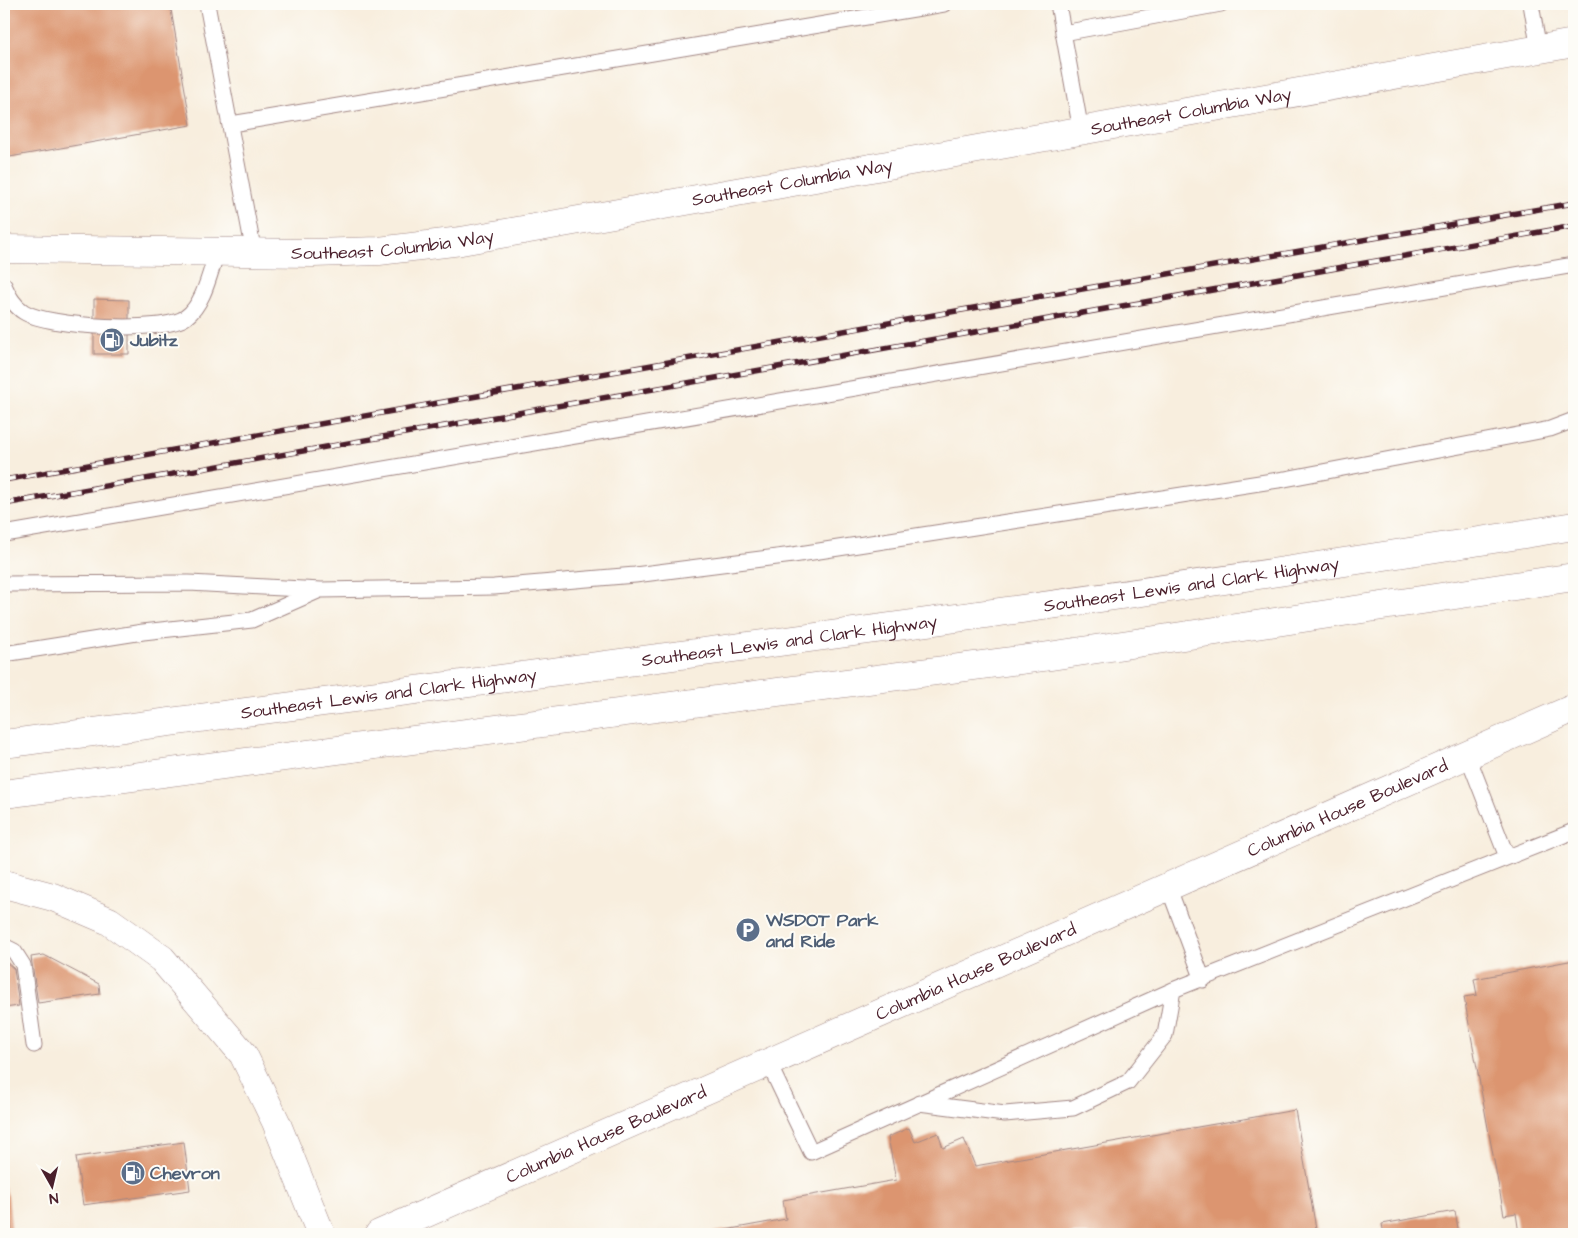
<svg xmlns="http://www.w3.org/2000/svg" width="1578" height="1238" font-family="'Architects Daughter',sans-serif">
  <rect width="100%" height="100%" fill="#fdfcf7"/>
  <filter id="ink" filterUnits="userSpaceOnUse"><feTurbulence type="fractalNoise" baseFrequency=".02" numOctaves="2"/><feDisplacementMap in="SourceGraphic" scale="10" xChannelSelector="R" yChannelSelector="G"/><feConvolveMatrix kernelMatrix="1 2 1 2 8 2 1 2 1" color-interpolation-filters="sRGB"/></filter>
  <filter id="wash" filterUnits="userSpaceOnUse"><feTurbulence type="fractalNoise" baseFrequency=".0096" numOctaves="4" result="noise"/><feDisplacementMap in="SourceGraphic" scale="20" xChannelSelector="R" yChannelSelector="G"/><feGaussianBlur stdDeviation="1.12" result="paint"/><feColorMatrix in="noise" values="0 0 0 0 0 0 0 0 0 0 0 0 0 0 0 0 0 1.4 0 .05"/><feComposite in="paint" operator="in"/></filter>
  <g filter="url(#wash)">
    <rect width="100%" height="100%" fill="#f8eede"/>
    <g id="blocks">
      <path fill="#dc9570" d="M4,4H170L191,125L4,158Z
        M94,299L129,300V354H94Z
        M44,955L99,984L100,994L38,1003L31,957Z
        M4,960L14,969L19,1006L4,1008Z
        M1574,960V1234H1519L1516,1213L1504,1215L1464,997L1477,995L1474,979Z
        M1295,1110L1317,1234H703L786,1219L783,1200L896,1180L888,1137L909,1128L915,1142L938,1133L943,1148L964,1139L975,1166Z
        M184,1142L190,1190L83,1205L76,1157Z
        M4,1186L8,1196L12,1234H4Z
        M1455,1211L1459,1234H1384L1382,1224Z"/>
    </g>
  </g>
  <g filter="url(#ink)">
    <use href="#blocks" fill-opacity="0" stroke="#a18684" stroke-width="1"/>
    <g fill="none" stroke-linecap="round" stroke-linejoin="round">
      <defs>
        <path id="lane" d="M207,4L254,253
          M1058,4L1081,131
          M1531,4L1539,50
          M1063,33L1221,4
          M231,124L944,4
          M4,285C9,296 14,306 24,312C48,327 164,334 186,317C204,304 210,272 217,252
          M4,534L1574,265
          M4,584L189,583L321,590L494,587L635,575L793,555L1285,479L1550,429L1574,420
          M4,654L143,632L252,620L318,591
          M1467,754L1507,857
          M1168,886L1203,980
          M4,946L14,951L23,965L34,1045
          M768,1062L811,1152L1173,990L1574,831
          M919,1103L1005,1114L1073,1108L1128,1082L1165,1035L1173,990"/>
        <g id="secondary">
          <path id="s1" d="M4,249L313,253L379,251L461,241L1574,43"/>
          <path id="s2" d="M379,1234L1574,708"/>
        </g>
        <g id="highway">
          <path id="s3" d="M4,744C528,674 1053,611 1574,526"/>
          <path d="M4,794L1050,656L1574,577"/>
          <path d="M4,884L53,897L109,921L162,959L243,1054L276,1122L321,1234"/>
        </g>
      </defs>
      <use href="#lane" stroke="#a18684" stroke-width="17"/>
      <use href="#secondary" stroke="#a18684" stroke-width="29"/>
      <use href="#highway" stroke="#a18684" stroke-width="29"/>
      <use href="#lane" stroke="#fff" stroke-width="15"/>
      <use href="#secondary" stroke="#fff" stroke-width="28"/>
      <use href="#highway" stroke="#fff" stroke-width="28"/>
      <defs>
        <path id="rail" d="M4,480L962,310L1574,203
          M4,504L1574,226"/>
      </defs>
      <use href="#rail" stroke="#4a1f2b" stroke-width="5.5"/>
      <use href="#rail" stroke="#fdfcf7" stroke-width="4" stroke-dasharray="11" stroke-linecap="butt"/>
    </g>
  </g>
  <defs>
    <symbol id="fuel-disc" viewBox="-11 -11 22 22"><circle r="9.5" fill="#5c6f8a" stroke="#fdfcf7"/><path d="M-5.5-6h7V0h2V4h1.3V-2.5L3-4.5l.8-.8L6-3V5H2.5V1h-1V6h-7ZM-4.2-4.7v3.2H.2V-4.7Z" fill="#fff"/></symbol>
    <symbol id="parking-disc" viewBox="-11 -11 22 22"><circle r="9.5" fill="#5c6f8a" stroke="#fdfcf7"/><path d="M-3.5-5.5H1a3.5 3.5 0 0 1 0 7H-1V5.5H-3.5ZM-1-3.4V-.6H.8a1.4 1.4 0 0 0 0-2.8Z" fill="#fff"/></symbol>
  </defs>
  <g fill-rule="evenodd">
    <use href="#fuel-disc" x="98" y="326" width="28" height="28"/>
    <use href="#parking-disc" x="734" y="916" width="28" height="28"/>
    <use href="#fuel-disc" x="119" y="1159" width="28" height="28"/>
  </g>
  <g text-anchor="middle" stroke-width="4" stroke-linejoin="round" paint-order="stroke">
    <g font-size="18" fill="#4a1f2b" stroke="#fdfcf7">
      <text dy="6" stroke="none"><textPath href="#s1" startOffset="1199">Southeast Columbia Way</textPath></text>
      <text dy="6" stroke="none"><textPath href="#s1" startOffset="794">Southeast Columbia Way</textPath></text>
      <text dy="6" stroke="none"><textPath href="#s1" startOffset="389">Southeast Columbia Way</textPath></text>
      <text dy="6" stroke="none"><textPath href="#s3" startOffset="1198">Southeast Lewis and Clark Highway</textPath></text>
      <text dy="6" stroke="none"><textPath href="#s3" startOffset="792">Southeast Lewis and Clark Highway</textPath></text>
      <text dy="6" stroke="none"><textPath href="#s3" startOffset="388">Southeast Lewis and Clark Highway</textPath></text>
      <text dy="6" stroke="none"><textPath href="#s2" startOffset="1058">Columbia House Boulevard</textPath></text>
      <text dy="6" stroke="none"><textPath href="#s2" startOffset="652">Columbia House Boulevard</textPath></text>
      <text dy="6" stroke="none"><textPath href="#s2" startOffset="248">Columbia House Boulevard</textPath></text>
    </g>
    <g font-size="18" font-weight="bold" fill="#4e5e75" stroke="#fdfcf7" text-anchor="start">
      <text x="130" y="346">Jubitz</text>
      <text x="766" y="926">WSDOT Park<tspan x="766" dy="21">and Ride</tspan></text>
      <text x="150" y="1179">Chevron</text>
    </g>
  </g>
  <rect width="1578" height="1238" fill="none" stroke="#fdfcf7" stroke-width="20"/>
  <g transform="translate(52 1186) rotate(172)" stroke="#fdfcf7" stroke-width="4" paint-order="stroke">
  <path d="M0-4L9 19L0 12L-9 19Z" fill="#4a1f2b"/>
  <text y="-8" font-size="14" font-weight="bold" text-anchor="middle" fill="#4a1f2b">N</text>
  </g>
</svg>
